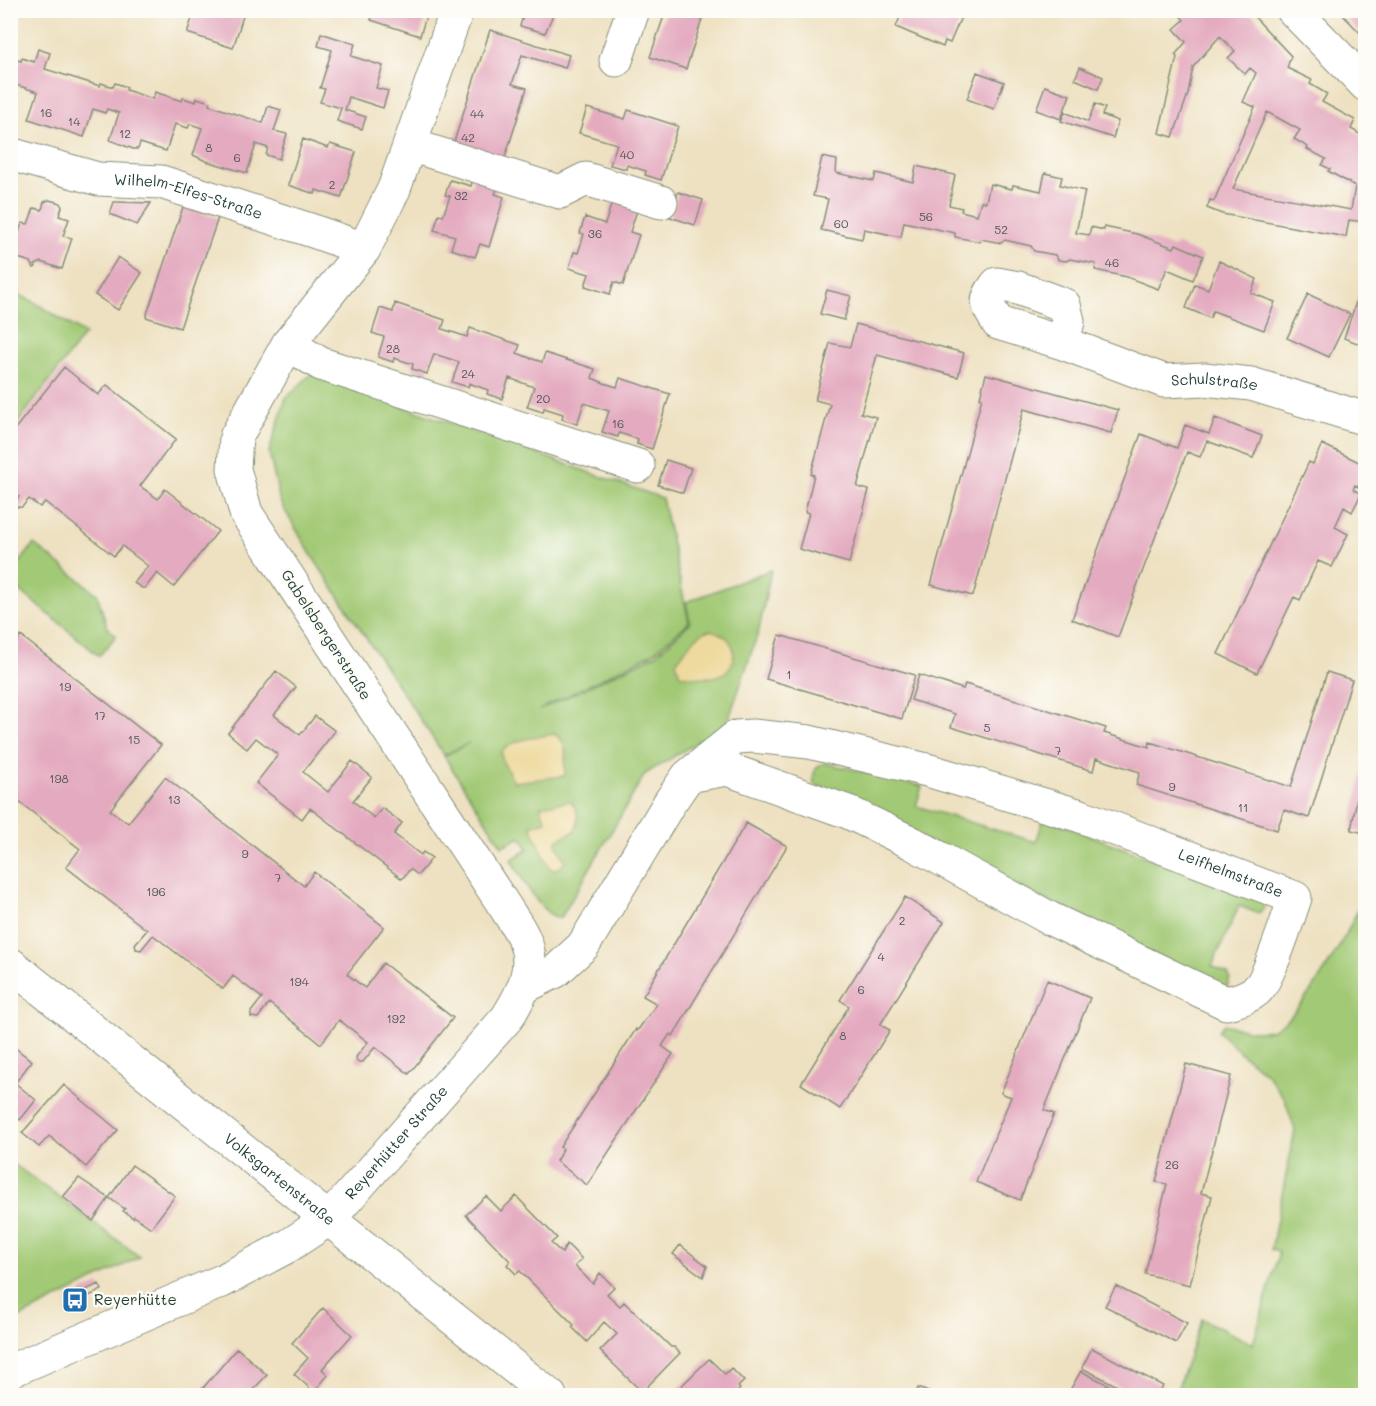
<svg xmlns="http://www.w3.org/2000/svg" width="1376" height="1406" font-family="Mali,sans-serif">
  <rect width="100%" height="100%" fill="#fdfcf7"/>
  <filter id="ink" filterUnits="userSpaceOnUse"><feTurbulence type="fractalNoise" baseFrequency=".0167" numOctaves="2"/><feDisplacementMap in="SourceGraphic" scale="12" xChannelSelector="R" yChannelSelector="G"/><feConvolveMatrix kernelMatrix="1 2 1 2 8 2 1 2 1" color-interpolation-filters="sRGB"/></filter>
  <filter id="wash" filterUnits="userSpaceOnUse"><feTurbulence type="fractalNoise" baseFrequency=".008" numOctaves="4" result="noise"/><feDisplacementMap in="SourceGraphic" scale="24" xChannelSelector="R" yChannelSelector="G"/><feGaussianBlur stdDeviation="1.35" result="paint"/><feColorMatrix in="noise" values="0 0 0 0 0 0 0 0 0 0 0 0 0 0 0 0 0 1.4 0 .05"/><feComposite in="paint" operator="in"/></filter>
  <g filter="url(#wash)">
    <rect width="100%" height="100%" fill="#eee1c1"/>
    <path fill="#a2c974" stroke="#608354" stroke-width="1.5" d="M11,291L34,302L85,334L11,431Z
      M311,374L662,498L689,622L653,653L539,710L655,655L690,623L686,602L771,570L759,630L727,724L645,774L562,916L558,918C539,913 522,877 511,860L528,849L521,837L502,846L444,756L469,743L444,755L312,556L280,502L269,452L286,398Z
      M34,544L97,594L107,627L116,636L99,656L11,583V574Z
      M824,763L922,786L916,806L1036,842L1044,818L1265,902C1265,908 1263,911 1257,913L1239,906L1212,966L1228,974L1230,978L1227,987L1222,989L814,784C812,774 814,767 824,763Z
      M1365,890V1395H1175L1202,1319L1253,1344L1279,1252L1271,1250L1295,1130L1285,1100L1268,1075L1243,1055L1218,1031L1224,1024C1238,1028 1255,1033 1270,1030C1299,1024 1358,920 1365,890Z
      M11,1162L140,1257L11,1322Z"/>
    <path fill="#eeda9e" stroke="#868c69" stroke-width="1.5" d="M710,630C716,632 723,634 727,638C739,650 734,671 718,676C706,680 692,676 680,675L676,662C685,651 695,633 710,630Z
      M554,734C572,744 563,759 565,776L514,782L503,762L501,753C514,737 535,738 554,734Z
      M571,801C578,811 580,819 575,831L558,839L556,844L565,860L562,866L553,870L549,867L531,826L546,821L540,806Z"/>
    <g id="blocks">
      <path fill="#e4abc0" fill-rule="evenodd" d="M195,10H245L233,48L187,33Z
        M374,10H428L420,36L371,20Z
        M518,10H555L545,33L520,26L524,13Z
        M666,10H705L686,69L650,57Z
        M903,10H964L950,43L945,41L943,47L896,27Z
        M1175,10H1248L1291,56L1287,68L1312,80L1310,84L1327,94L1322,102L1355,120L1351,129L1365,137V222L1349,220L1346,237L1222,214L1207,208L1210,200L1214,201L1255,107L1243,102L1256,73L1250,68L1245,74L1228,58L1235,51L1220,36L1193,67L1188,94L1173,137L1159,133L1177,57L1175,55L1186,42L1174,29L1184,20ZM1267,112L1300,130L1294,139L1308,147L1307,149L1326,159L1322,165L1330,169L1328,171L1355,186L1351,210L1233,189Z
        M1338,10H1365V38Z
        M490,30L569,55L565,68L522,55L512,84L527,88L503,164L452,148Z
        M321,33L355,44L351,56L383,66L376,88L388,91L383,108L349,97L345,110L366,117L362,129L337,121L341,108L320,102L325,89L320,88L332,50L318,46Z
        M38,49L50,53L45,69L100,86L101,83L113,87L115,83L127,87L126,90L153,99L155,92L182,101L183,98L196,102L197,98L210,102L209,105L263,123L268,106L281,110L274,131L287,134L279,159L266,155L268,148L256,144L247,173L206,161L193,155L202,128L190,124L188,128L175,124L166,151L140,143L138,149H133L110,140L119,113L107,109L105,113L93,109L84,137L29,119L38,92L13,84L10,90V58L21,61L22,58L34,62Z
        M1080,67L1103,77L1098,89L1075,79Z
        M977,72L1004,82L994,109L967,99Z
        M1045,86L1070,95L1061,119L1036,110Z
        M1095,104L1105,108L1102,115L1118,121L1113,138L1061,121L1065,112L1088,122Z
        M587,108L625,119L628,110L678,126L661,180L645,175L646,171L627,165L626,169L610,165L617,144L579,133Z
        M303,139L328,148L330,144L356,152L341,198L316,190L315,194L288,185Z
        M822,157L837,160L836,173L874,181L876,173L913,182L916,166L955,175L949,205L962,208L961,211L977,215L981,201L986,202L990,184L1012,189L1013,185L1041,191L1045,173L1062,177L1060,185L1085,191L1076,233L1089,235L1091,227L1104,230V227L1137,234L1174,248L1176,244L1203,256L1193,280L1167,269L1158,289L1127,277L1095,270L1096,264L1070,259L1066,261L1058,260L1055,255L1034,251L1031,246L1005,240L1001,243L981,239L980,242L955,237V233L904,222L901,237L864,229L862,239L821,230L828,199L813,196Z
        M474,174L500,181L495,194L504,197L489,247L480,244L475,257L451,249L455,236L434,230L439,214L443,216L450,196L445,195L450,180L471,186Z
        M678,192L703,200L695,225L670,217Z
        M613,199L638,207L630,232L639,235L623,285L614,282L610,294L585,286L589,274L569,268L574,252L578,253L581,244L584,234L580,233L585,217L605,224Z
        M49,200L60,203L62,207L59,216L69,219L63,236L72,238L62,269L41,262L35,265L36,267L34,268L31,262L11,256L22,223L28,224L34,208L42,210L44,202Z
        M114,202H117L151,203L137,225L110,214Z
        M183,207L218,218L180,328L146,317Z
        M118,257L142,273L118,310L95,295Z
        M1219,261L1257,279L1251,293L1275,302L1264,330L1213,311L1210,318L1186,308L1195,284L1208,289Z
        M1365,276V346L1344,338Z
        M827,290L851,296L844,320L820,314Z
        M1308,294L1350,314L1329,357L1287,338Z
        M395,303L445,320L442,329L455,333L467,337L470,328L520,345L517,353L530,358L542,362L545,353L595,369L592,378L604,383L617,387L620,378L670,394L652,449L637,444L638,439L619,433L618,437L602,432L609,411L584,403L577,424L562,419L563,414L544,408L543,412L527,407L534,387L509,378L502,399L487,394L488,390L469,383L468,387L452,382L459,362L447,358L434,354L427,374L412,369L413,364L394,358L393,362L378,357L384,337L372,333L380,308L393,312Z
        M856,324L964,353L958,377L877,355L861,413L876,417L857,487L869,490L849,563L799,549L809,513L805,512L814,475L811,474L830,404L815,400L830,343L850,347Z
        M64,367L98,395L107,385L176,439L140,486L158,499L165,489L218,531L174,587L157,573L145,588H142L134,583L148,566L122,546L114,556L45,502L40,507L29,499L22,507H16L15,502L19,497L10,490V435Z
        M986,374L1118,410L1111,433L1024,409L973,596L931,585L982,398L980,397Z
        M1215,418L1262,436L1253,458L1207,441L1200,457L1187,452L1118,637L1072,619L1141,434L1177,448L1185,425L1209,434Z
        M1322,444L1365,465V491L1355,485L1353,489L1361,494L1352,512L1344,507L1335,527L1348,534L1332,567L1318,561L1300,600L1294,597L1257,673L1218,654L1309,462L1313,464Z
        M666,460L691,468L683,493L658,485Z
        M779,635L915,675L902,719L766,679Z
        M21,636L161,745L110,810L128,823L165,777L304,886L314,872L384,927L347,974L365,988L383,963L453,1018L409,1074L375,1047L363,1062H357L356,1057L368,1042L339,1020L321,1044L269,1003L258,1018L251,1017V1012L262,998L233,976L223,989L153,935L141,950L136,949L135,944L147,930L66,867L80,849L10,795V650Z
        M276,671L296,687L274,715L300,735L315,716L335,731L303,772L328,792L352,761L372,777L353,801L374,818L382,808L402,823L394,834L421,855L423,852L432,858L418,875L410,869L402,879L310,808L302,819L256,783L278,755L256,738L247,749L228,733Z
        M1327,672L1352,680L1309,818L1284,810L1277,830L1136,785L1140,772L1121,766L1096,758L1093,771L951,727L955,714L911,700L919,675L963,689L965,684L1106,728L1104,733L1149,747L1150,742L1291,787Z
        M1364,761L1365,762V833L1351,830Z
        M746,823L787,846L673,1036L670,1034L662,1046L673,1054L587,1185L556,1161L563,1149L560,1147L636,1029L637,1031L657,1004L643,996Z
        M905,897L944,922L880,1025L890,1030L840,1109L801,1084L849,1006L840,1000Z
        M1047,980L1090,998L1044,1110L1054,1114L1020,1200L976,1182L1011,1097L1001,1093Z
        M10,1044L32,1061L15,1083L36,1100L20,1120L10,1113Z
        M1186,1064L1231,1076L1201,1193L1212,1196L1190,1285L1145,1274L1167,1184L1156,1182Z
        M64,1085L118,1130L86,1167L49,1136L39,1147L22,1133Z
        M132,1165L175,1196L151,1228L134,1216L133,1218L123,1211L125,1209L109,1198L93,1221L63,1197L79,1178L109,1198Z
        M486,1196L501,1211L516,1196L557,1238L551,1243L562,1253L567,1244L582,1259L575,1266L593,1284L600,1273L614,1287L607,1294L620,1306L624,1302L671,1347H674L680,1353L642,1392L600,1351L617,1334L604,1322L587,1342L572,1327L574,1325L520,1271L516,1274L507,1265L510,1261L466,1215Z
        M680,1245L707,1266L703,1277L673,1254Z
        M99,1284L102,1290L84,1298L81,1292Z
        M1116,1286L1187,1323L1176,1343L1105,1306Z
        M323,1308L352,1335L322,1369L328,1375L314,1392L294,1374L308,1358L292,1343Z
        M237,1348L267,1375L248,1395H212L203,1388Z
        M1092,1348L1163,1386L1158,1395H1135L1082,1368Z
        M709,1359L725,1374L731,1368L744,1381L738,1387L740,1389L737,1392L740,1395H677L674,1393Z
        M1081,1371L1128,1395H1080L1070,1390Z
        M918,1388L936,1395H915Z"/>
    </g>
  </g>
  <g filter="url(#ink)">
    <use href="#blocks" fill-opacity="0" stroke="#868f7a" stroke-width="1.5"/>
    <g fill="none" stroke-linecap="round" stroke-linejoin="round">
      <defs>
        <g id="minor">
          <path d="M616,60L633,10"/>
          <path d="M410,145L560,192L586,179L661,202"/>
          <path id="s1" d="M10,154L98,179L161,182L310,230L364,249"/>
          <path id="s2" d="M1063,343L1068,321L1064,305L1018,288L997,284C983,302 987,304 998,323L1063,343L1164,381L1204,379L1251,384L1366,419"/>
          <path d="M288,344L321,364L638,466"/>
          <path id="s3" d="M524,987L556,971L583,946L670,802L688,776L736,737L753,736L809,742L927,770L1081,816L1295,898C1289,915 1268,981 1257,990C1249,997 1236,1001 1226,1003L1049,918L912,843L848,812L727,769L688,776"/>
          <path id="s4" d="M329,1219L507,1018C522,994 537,967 524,939C520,929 513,920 507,910L246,513L234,469L236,437L288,344L364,249L394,189L457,10"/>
        </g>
        <g id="tertiary">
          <path d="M1293,10L1366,85"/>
          <path id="s5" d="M10,964L550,1396"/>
          <path d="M10,1371L222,1281L288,1246L329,1219"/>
        </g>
      </defs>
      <use href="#minor" stroke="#868f7a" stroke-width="35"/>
      <use href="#tertiary" stroke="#868f7a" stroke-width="35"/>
      <use href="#minor" stroke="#fff" stroke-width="33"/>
      <use href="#tertiary" stroke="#fff" stroke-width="33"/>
    </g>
  </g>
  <defs>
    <symbol id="bus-square" viewBox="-11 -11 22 22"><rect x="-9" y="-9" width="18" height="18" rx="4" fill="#1f6fb2" stroke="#fdfcf7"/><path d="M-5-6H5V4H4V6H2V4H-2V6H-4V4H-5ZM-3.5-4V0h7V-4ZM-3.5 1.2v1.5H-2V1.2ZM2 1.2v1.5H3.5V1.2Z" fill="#fff"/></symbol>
  </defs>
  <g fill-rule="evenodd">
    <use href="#bus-square" x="60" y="1285" width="30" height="30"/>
  </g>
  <g text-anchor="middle" stroke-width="5" stroke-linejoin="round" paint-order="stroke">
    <g font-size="12" fill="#505857">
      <text x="46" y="117">16</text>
      <text x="477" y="118">44</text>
      <text x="74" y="126">14</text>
      <text x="125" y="138">12</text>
      <text x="468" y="142">42</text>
      <text x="209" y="152">8</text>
      <text x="627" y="159">40</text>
      <text x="237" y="162">6</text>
      <text x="332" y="189">2</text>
      <text x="461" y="200">32</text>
      <text x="926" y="221">56</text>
      <text x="841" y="228">60</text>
      <text x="1001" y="234">52</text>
      <text x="595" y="238">36</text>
      <text x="1112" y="267">46</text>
      <text x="393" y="353">28</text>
      <text x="468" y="378">24</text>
      <text x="543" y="403">20</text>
      <text x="618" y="428">16</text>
      <text x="789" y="679">1</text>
      <text x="65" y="691">19</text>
      <text x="100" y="720">17</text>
      <text x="987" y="732">5</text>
      <text x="134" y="744">15</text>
      <text x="1058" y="755">7</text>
      <text x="59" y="783">198</text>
      <text x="1172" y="791">9</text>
      <text x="174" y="804">13</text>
      <text x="1243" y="812">11</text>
      <text x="245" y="858">9</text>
      <text x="278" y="882">7</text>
      <text x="156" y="896">196</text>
      <text x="902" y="925">2</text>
      <text x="881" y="961">4</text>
      <text x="299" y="986">194</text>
      <text x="861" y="994">6</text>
      <text x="396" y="1023">192</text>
      <text x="843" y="1040">8</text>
      <text x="1172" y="1169">26</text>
    </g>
    <g font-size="15" fill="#1f3d34" stroke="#fdfcf7">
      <text dy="5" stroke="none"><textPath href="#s1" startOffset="184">Wilhelm-Elfes-Straße</textPath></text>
      <text dy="5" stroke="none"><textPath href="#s2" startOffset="380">Schulstraße</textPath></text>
      <text transform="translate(326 635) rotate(57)" y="5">Gabelsbergerstraße</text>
      <text dy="5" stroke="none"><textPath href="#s3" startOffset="850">Leifhelmstraße</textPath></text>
      <text dy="5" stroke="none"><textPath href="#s4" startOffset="102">Reyerhütter Straße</textPath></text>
      <text dy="5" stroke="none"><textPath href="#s5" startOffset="345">Volksgartenstraße</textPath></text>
    </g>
    <g font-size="15" fill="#1f3d34" stroke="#fdfcf7" text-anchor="start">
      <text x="94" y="1305">Reyerhütte</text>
    </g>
  </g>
  <rect width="1376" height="1406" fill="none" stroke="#fdfcf7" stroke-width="36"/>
</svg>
